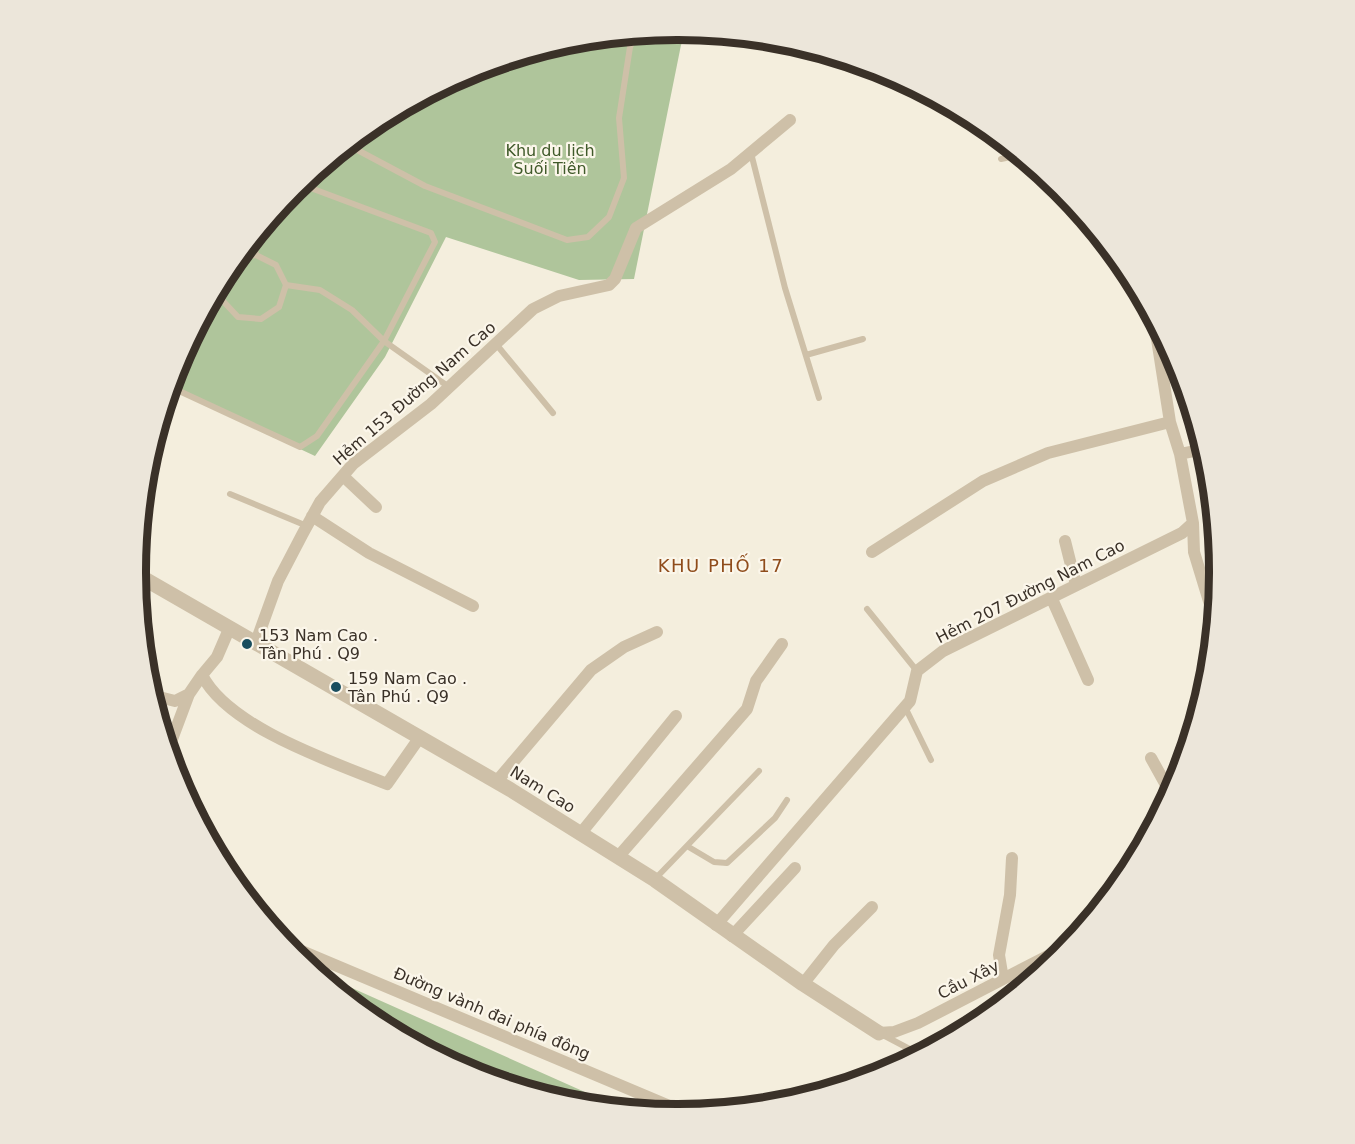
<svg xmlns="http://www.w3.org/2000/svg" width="1355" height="1144" font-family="'DejaVu Sans',sans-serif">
  <rect width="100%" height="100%" fill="#f4eedd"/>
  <path fill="#afc59b" d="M678,30L688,31L681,45L634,279L579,280L446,237L385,357L315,456L170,388L177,364L227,271L294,189L377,121L470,71L572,40Z
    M314,971L623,1109L571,1104L470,1073L376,1022Z"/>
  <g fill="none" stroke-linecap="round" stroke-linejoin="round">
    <path stroke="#cec0a8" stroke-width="6" d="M348,145L425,186L567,240L588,237L609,217L624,178L619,118L630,47L636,34
      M751,153L785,288L819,398
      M1001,159L1020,155
      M300,184L431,233L435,242L384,341L449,387
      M256,255L254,242L257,235
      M221,282L223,301L238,317L261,319L279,307L286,285L276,265L256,255L236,259
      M496,344L553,413
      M806,355L863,339
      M177,390L300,447L317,436L384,341L352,310L320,290L286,285
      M230,494L307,526
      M867,609L917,671
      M905,707L931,760
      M687,846L714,862L727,863L775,818L787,800
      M655,879L759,771
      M883,1035L919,1054"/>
    <path stroke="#cec0a8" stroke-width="12" d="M1154,320L1170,422L1180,454L1193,523L1194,552L1215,621
      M1180,454L1204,449
      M343,476L376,507
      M312,516L369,553L473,606
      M1065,541L1076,585
      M872,552L983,481L1048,453L1170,422
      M1052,599L1088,680
      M230,627L217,657L202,675C229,728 333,762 387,784L420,737
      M256,642L278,581L302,535L320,502L353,464L431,404L533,309L559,296L609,285L615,279L636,228L731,169L790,120
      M151,695L175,701L189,694
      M168,750L189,694L202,675
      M1151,758L1171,794
      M497,781L591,670L624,647L657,632
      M581,833L676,716
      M618,857L747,709L756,681L782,644
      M716,925L910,701L917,671L943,651L1182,533L1193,523
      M732,936L795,868
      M285,944L686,1113
      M1003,979L999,955L1010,895L1012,858
      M803,984L834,945L872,907
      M879,1033L894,1032L918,1023L1069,945"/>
    <path stroke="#cec0a8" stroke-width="15" d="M136,574L511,790L655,880L803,984L879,1033"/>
  </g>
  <g fill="#1a4e5f" stroke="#fbf6ea" stroke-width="2">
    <circle cx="247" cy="644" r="6"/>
    <circle cx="336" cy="687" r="6"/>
  </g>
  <g text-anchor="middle" stroke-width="4.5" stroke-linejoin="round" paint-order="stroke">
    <g font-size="16" fill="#405a2a" stroke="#fbf6ea">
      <text x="550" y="156">Khu du lịch<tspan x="550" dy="18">Suối Tiên</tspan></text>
    </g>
    <g font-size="16" fill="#3a3128" stroke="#fbf6ea">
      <text transform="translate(414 393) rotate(-41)" y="6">Hẻm 153 Đường Nam Cao</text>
      <text transform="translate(1030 591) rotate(-27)" y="6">Hẻm 207 Đường Nam Cao</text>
      <text transform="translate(543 789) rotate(32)" y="6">Nam Cao</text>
      <text transform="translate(968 979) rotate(-27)" y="6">Cầu Xây</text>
      <text transform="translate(492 1013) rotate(23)" y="6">Đường vành đai phía đông</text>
    </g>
    <g font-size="16" fill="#3a3128" stroke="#fbf6ea" text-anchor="start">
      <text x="259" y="641">153 Nam Cao .<tspan x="259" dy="18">Tân Phú . Q9</tspan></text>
      <text x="348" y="684">159 Nam Cao .<tspan x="348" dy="18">Tân Phú . Q9</tspan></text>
    </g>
    <g font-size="18" letter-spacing="1.5" fill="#8f4c1b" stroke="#fbf6ea">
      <text x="721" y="572">KHU PHỐ 17</text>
    </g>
  </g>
  <path d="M0 0H1355V1144H0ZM677 40H678A531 531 0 0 1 1209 571V573A531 531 0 0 1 678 1104H677A531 531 0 0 1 146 573V571A531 531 0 0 1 677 40Z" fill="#ece6da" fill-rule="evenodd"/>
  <path fill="none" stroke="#3a3128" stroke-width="8" d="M677 40H678A531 531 0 0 1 1209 571V573A531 531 0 0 1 678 1104H677A531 531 0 0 1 146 573V571A531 531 0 0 1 677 40Z"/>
</svg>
